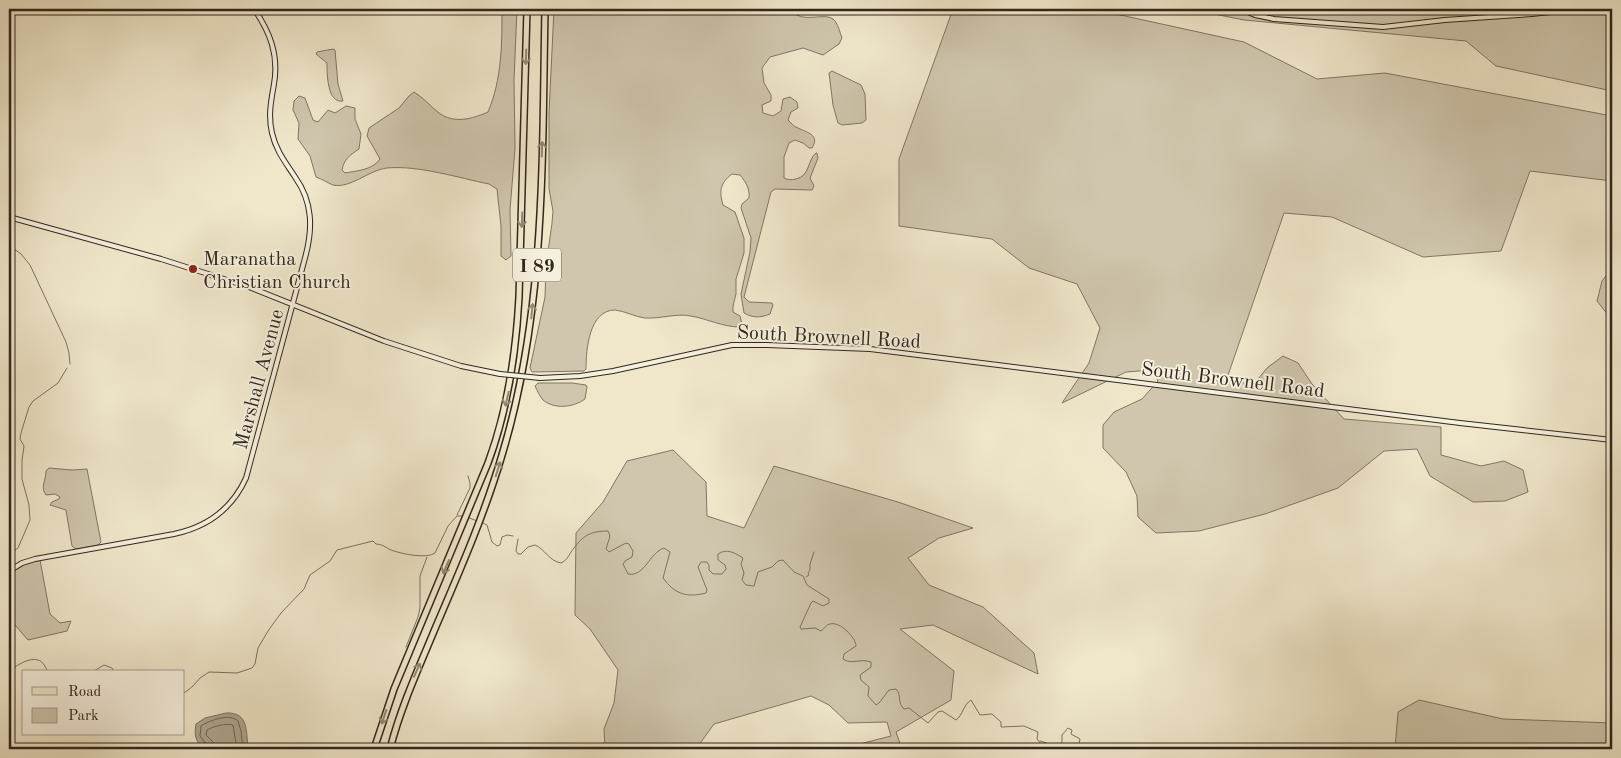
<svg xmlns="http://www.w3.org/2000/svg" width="1621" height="758" font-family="'Old Standard TT',serif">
  <rect width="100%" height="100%" fill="#f0e7cb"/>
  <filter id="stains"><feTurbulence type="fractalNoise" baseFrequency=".004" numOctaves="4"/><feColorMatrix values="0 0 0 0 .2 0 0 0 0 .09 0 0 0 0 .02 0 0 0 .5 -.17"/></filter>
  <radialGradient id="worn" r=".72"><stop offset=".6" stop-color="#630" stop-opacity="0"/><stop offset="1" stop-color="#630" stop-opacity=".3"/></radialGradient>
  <path fill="#cfc6ad" stroke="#807664" d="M502,9H517L514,80L515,148L510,210L511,256L506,260L501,256V226L497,189L489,184C459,178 418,165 387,168C369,170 350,189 333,185C328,183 322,179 316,177L310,156L298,139L299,123L293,110L294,101L299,96L305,98L313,120L318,122L328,110L335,113L346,106L355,108V119L361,134L359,149C350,155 344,159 342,170L345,173C356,171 373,170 380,159L367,136L369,128L399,108L409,96L414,92C424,98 430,106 439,113C454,124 472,119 488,112C502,79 502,44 502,9Z
    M554,9H797V15C807,21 826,13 833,19C838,23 840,33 842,38L839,44L823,55L803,48L770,57L762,68L764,83L771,95V101L762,105L763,113L773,116L781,111L783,99L790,97L797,102L798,108L791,112L788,120C791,123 794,127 798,128C808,133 820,135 812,148H809L803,143L795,140L789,143L784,157V178C788,180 791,180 796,179C810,176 807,161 816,153H817L818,158L810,178L814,186L812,190L775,189L771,192L744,297L749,302L772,303L773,305L770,314C760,318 753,318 744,313L741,294L750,252L751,238L741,208L742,204L749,198C750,189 746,182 740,175L732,174C720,183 719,191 723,205L735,212L744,238V253L736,279V294L733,306V312L740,316L742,324L740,327C723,327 708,319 691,316C676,313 661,319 645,318C635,317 625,311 615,310C589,310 586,350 586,369L584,371L532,372L530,368L545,297L546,266L552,223L553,211L549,189V113Z
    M953,9H1093L1244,42L1317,79L1385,73L1612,116V181L1530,171L1501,251L1423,257L1332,217L1284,213L1226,381L1254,384L1267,368L1283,356L1298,363L1312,384L1344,419L1441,427V455L1481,466L1504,461L1523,470L1528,492L1505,501L1473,502L1430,476L1417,449L1384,451L1338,488L1265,514L1199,531L1156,533L1138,517L1137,496L1126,472L1103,448V425L1114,412L1142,399L1158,381L1152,370L1126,372L1062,403L1089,363L1100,328L1077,284L1029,268L992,239L899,226V159Z
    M1189,9H1612V91L1496,66L1466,41L1244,20Z
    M333,49L335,50L338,84L343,101C327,104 327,73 327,63L316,54L317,52Z
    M832,71L861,85L865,94L866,120L862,123L842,125L838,123L833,105L829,73Z
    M1612,268V320L1597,301L1602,281Z
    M538,383H572L586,385L587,387L585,399C574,407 555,410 543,400C540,397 537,390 535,386Z
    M673,450L706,482L707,516L744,528L774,466L898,502L973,528L939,538L908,558L929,585L983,607L1034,653L1038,674L933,625L900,629L954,671L951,700L896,732L902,749H840L891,736L887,722L848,723L829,705L811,696L714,724L696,749H605L604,729L614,703L618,670L590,629L575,615L576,533L603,502L627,461Z
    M49,468L72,470L87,469L101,542L98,545L76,549L72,546L66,510L50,505L52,502L59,499L60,497L55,494L46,495C40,487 46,481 46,471Z
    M40,560L50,614L60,623L71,621L67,631L28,640L15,625L9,622V574L24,565Z
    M1419,700L1503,719L1612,723V749H1395L1398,712Z"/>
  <path fill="#afa68f" stroke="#7c7361" d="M226,713C249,712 246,731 248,749C226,749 189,758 196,724L205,718Z"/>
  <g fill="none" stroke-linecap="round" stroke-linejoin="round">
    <path stroke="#706655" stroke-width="1" d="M208,749L207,745L200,736L201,726C210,720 230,713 238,721L241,731L243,749
      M214,749L213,742L206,735L207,730C214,726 226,723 233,725L237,749"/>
    <path stroke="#7c7361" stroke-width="1" d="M9,245L21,254L30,265L66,342L69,353L70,364
      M457,515L470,488V483L468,476
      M467,517L477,521
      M481,522L487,525L492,542L497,546L500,545L502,537L507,535L513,536
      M518,539L516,551L518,554H521L528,547L535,545C545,549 549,561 561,563C566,561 568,557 571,552C582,537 588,531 608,531L610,536L606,549L609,552L626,543L629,544L633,551L632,557L625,561L623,564L628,574C645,577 649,553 664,548L670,552L663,578C675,594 686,598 706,593L707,590L698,567L701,562H707L709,565V570L713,574H722L726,569L725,565L718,560V554C727,548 735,553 743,558L741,564L744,573L742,580L746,585L754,586L758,572L772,567L778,561L783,560L794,572L803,576L807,585L829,599V603L823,606L813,601L811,603L800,627L801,629L815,628L821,631C824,629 827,624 830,624C840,621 856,638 856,646L844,654L843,659C851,665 861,658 871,662V667L860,675L861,680L869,687L868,696L876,705L879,703L889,690L896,689C902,695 897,703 904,709L909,708L928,723L938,712L942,711L956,720C963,715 963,705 971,700L980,715L992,714L1001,722V727L1024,726L1038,732L1037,739L1045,749
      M9,555L18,548L30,520L29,505L22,479V461L24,446L20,439L21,433L29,407L33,401L58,383L67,368
      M806,577L809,575L808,573L810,570V564L814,552
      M406,647L418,617L420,608V576L427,557
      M9,672C15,666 29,657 38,660C43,661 46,668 48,672
      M92,672L104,665L112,668L115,672
      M184,693L193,686L200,678L209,672L237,673L252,668L255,664L258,648L268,631L281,613L304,589L310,575L330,561L337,550L373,541L376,544C386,545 386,549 394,551C403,554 427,559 435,553L448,526L457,516H463
      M1040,741L1047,743L1049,749
      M1052,749L1055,746H1059L1062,742V735L1068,728L1072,730L1071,734L1080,739L1078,749
      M1478,749H1480"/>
    <defs>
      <path id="secondary" d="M9,217L161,259L249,287L384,341L461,366L500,374
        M540,378L580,376L613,371L732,345H767L870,349L1460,423L1612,440
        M9,571L22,563L35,559L174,534C207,527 232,509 246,478L305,258C313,229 313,202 295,177C286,163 276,151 272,133C268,116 271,101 274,84C279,55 270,32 254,9"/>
      <path id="primary" d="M1240,9L1255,15L1274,19L1383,27L1445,20L1532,14L1577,9"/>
      <path id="highway" d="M374,749L394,689L488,463C508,409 516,354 519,297L527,9
        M390,749C401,706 420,665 437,624C461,568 485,513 502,455C546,310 542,158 545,9"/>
    </defs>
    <use href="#secondary" stroke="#30271b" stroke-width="6"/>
    <use href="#primary" stroke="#30271b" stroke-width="6"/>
    <use href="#highway" stroke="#30271b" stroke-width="8"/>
    <use href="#secondary" stroke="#f5efdd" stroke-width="4"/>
    <use href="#primary" stroke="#f0e7cb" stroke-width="4"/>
    <use href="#highway" stroke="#f0e7cb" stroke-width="5"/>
    <defs>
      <path id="secondary-bridge" d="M500,374L540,378"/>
    </defs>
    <use href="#secondary-bridge" stroke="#30271b" stroke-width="6" stroke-linecap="butt"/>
    <use href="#secondary-bridge" stroke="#f5efdd" stroke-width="4"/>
  </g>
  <defs><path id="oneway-shaft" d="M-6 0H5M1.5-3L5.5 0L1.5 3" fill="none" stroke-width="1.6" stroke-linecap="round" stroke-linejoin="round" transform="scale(1.25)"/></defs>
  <g stroke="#908773">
    <use href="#oneway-shaft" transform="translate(526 57) rotate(92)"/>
    <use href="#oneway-shaft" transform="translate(542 149) rotate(-88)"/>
    <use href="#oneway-shaft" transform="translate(522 220) rotate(92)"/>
    <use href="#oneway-shaft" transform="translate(532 311) rotate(-84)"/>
    <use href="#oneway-shaft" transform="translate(507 399) rotate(103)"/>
    <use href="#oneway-shaft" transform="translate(498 469) rotate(-73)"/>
    <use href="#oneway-shaft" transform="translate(446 567) rotate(113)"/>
    <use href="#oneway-shaft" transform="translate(417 670) rotate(-66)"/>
    <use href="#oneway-shaft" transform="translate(384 717) rotate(108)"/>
  </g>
  <circle fill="#8f2418" stroke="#f5efdd" stroke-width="2" cx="193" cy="269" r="5"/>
  <g text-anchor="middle" stroke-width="4" stroke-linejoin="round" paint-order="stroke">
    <rect fill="#f5efdd" stroke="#6b6355" stroke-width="1" x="513" y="248.5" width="48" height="33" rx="4"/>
    <g font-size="19" font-weight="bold" fill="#30271b">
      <text x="537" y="272">I 89</text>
    </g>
    <g font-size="20" fill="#30271b" stroke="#f5efdd" text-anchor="start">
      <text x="203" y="265">Maranatha<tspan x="203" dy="23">Christian Church</tspan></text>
    </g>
    <g font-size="20" fill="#30271b" stroke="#f5efdd">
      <text transform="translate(829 336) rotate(3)" y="7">South Brownell Road</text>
      <text transform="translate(258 379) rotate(-75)" y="7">Marshall Avenue</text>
      <text transform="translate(1233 379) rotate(7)" y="7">South Brownell Road</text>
    </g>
  </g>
  <rect width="1621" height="758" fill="none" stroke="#f0e7cb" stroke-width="30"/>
  <rect x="10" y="10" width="1601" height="738" fill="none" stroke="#30271b" stroke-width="2.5"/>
  <rect x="15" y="15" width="1591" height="728" fill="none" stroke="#30271b"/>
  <rect x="22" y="670" width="162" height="65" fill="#f5efdd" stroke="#a69f8f"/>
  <rect x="32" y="687" width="25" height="8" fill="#f0e7cb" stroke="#a69f8f"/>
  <text x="68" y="696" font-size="15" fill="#30271b">Road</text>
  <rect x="32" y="708" width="25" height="15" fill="#cfc6ad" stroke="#a69f8f"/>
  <text x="68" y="720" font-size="15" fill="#30271b">Park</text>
  <rect width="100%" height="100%" filter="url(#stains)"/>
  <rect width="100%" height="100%" fill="url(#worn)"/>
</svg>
